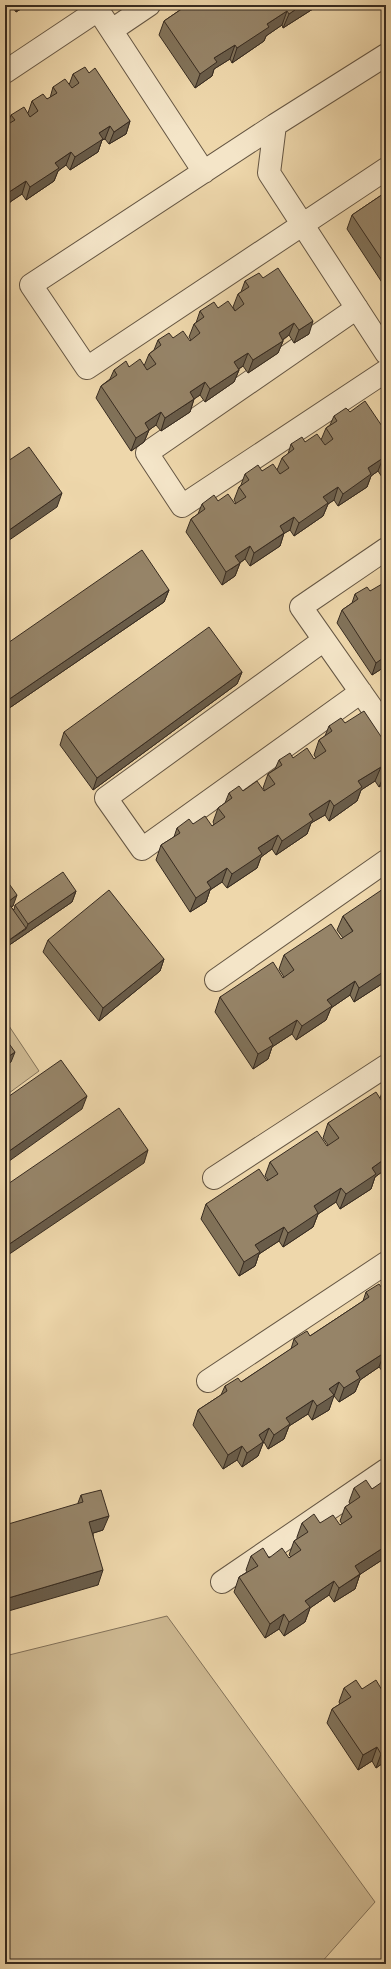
<svg xmlns="http://www.w3.org/2000/svg" width="391" height="1969" font-family="Cardo,serif">
  <rect width="100%" height="100%" fill="#eed7ab"/>
  <filter id="stains"><feTurbulence type="fractalNoise" baseFrequency=".005" numOctaves="4"/><feColorMatrix values="0 0 0 0 .2 0 0 0 0 .09 0 0 0 0 .02 0 0 0 .5 -.17"/></filter>
  <radialGradient id="worn" r=".72"><stop offset=".6" stop-color="#630" stop-opacity="0"/><stop offset="1" stop-color="#630" stop-opacity=".3"/></radialGradient>
  <path fill="#cfba93" stroke="#83725a" d="M5,1020L39,1071L5,1096Z
    M167,1616L375,1902L320,1964H5V1656Z"/>
  <g fill="none" stroke-linecap="round" stroke-linejoin="round">
    <defs>
      <path id="minor" d="M112,30L149,5
        M386,55L275,125L269,173L386,353
        M5,72L98,10L204,172
        M275,125L31,285L87,368L386,169
        M357,308L147,453L182,506L386,371
        M386,549L301,607L386,728
        M324,640L106,798L142,849L361,692
        M216,980L386,861
        M214,1178L386,1066
        M208,1381L386,1263
        M222,1582L386,1470"/>
    </defs>
    <use href="#minor" stroke="#655643" stroke-width="24"/>
    <use href="#minor" stroke="#f4e5c8" stroke-width="22"/>
  </g>
  <path fill="#817259" stroke="#372b20" d="M11,5H27L16,12Z
    M182,5H316V7L283,28L282,25L266,36L264,41L232,63L230,59L214,69L212,76L195,88L159,35L164,21L180,10Z
    M89,73L130,121L126,134L109,144L105,139L102,140L98,152L70,170L66,165L58,171L54,181L26,200L22,194L10,202L6,213L5,214V126L8,124L11,115L28,113L32,101L47,99L50,98L53,87L69,85L73,74Z
    M386,192V286L385,287L347,229L352,215Z
    M263,278L309,334L294,343L289,335L283,340V341L278,353L248,373L243,366L239,369V370L234,382L205,402L200,395L194,399L190,412L161,431L156,425L149,430L144,442L131,451L96,398L101,386L110,379L114,370L129,367L144,366L149,354L154,350L158,340L173,338L190,341L191,340L189,337L194,324L196,323L200,311L218,308L235,311L233,307L238,294L241,292L245,281Z
    M350,412L386,432V474L382,477L378,471L371,476L367,487L338,506L334,500L328,504L323,516L294,536L290,530L284,533L280,546L250,566L245,559L240,563L235,576L222,585L186,532L191,519L198,514L202,504L218,501L235,504L236,503L234,500L239,487L241,485L245,474L262,471L277,470L282,458L288,454L291,444L321,440L326,428L330,425L334,416Z
    M169,590L164,602L5,711V645Z
    M370,591H386V666L372,675L337,623L342,610L352,603L355,594Z
    M242,672L237,684L93,790L60,745L64,732Z
    M345,723L386,744V782L379,787L375,781L361,790L357,801L329,821L325,815L311,823L307,834L276,855L272,849L261,857L257,868L227,888L222,882L210,890L206,902L190,912L156,860L161,845L174,837L177,828L193,824L212,826L214,824L213,822L218,808L225,803L229,793L243,791H265L263,788L268,774L275,769L279,760L293,758L314,759L316,758L314,755L319,740L325,736L329,726Z
    M5,878L13,906L11,907L14,910L15,905L76,891L72,902L5,948Z
    M343,916L385,982L354,1002L350,995L331,1008L326,1020L296,1040L292,1034L272,1047L268,1059L253,1069L215,1012L220,997L284,977L279,969L284,955L341,939L343,938L337,930Z
    M48,940L164,959L160,971L99,1021L43,952Z
    M386,1084V1169L375,1177L371,1189L340,1209L336,1202L318,1214L313,1227L283,1247L279,1241L259,1254L255,1266L239,1276L201,1219L206,1204L267,1181L268,1180L265,1176L270,1162L327,1146L328,1145L323,1138L328,1123L380,1098L385,1085Z
    M386,1286V1372L384,1373L379,1367L360,1380L355,1392L339,1402L334,1396L333,1397L329,1410L312,1420L308,1414L289,1426L284,1439L268,1449L264,1442L263,1443L258,1456L242,1467L237,1460L223,1469L193,1425L198,1410L221,1395L225,1386L241,1382L291,1349L294,1339L310,1336L363,1301L366,1292L382,1288Z
    M386,1482V1566L382,1560L360,1574L355,1589L334,1602L329,1595L310,1608L305,1622L284,1636L279,1629L265,1638L234,1592L239,1577L247,1572L246,1570L251,1556L289,1558L291,1557L289,1555L294,1541L297,1539V1537L302,1523H320L340,1525L342,1524L340,1521L345,1507L350,1504L349,1502L354,1488L372,1489Z
    M81,1495L103,1530L93,1533L98,1585L78,1503Z
    M386,1676V1761L376,1768L372,1761L358,1770L327,1723L332,1709L340,1704L339,1702L344,1688L382,1690L384,1689L382,1686Z"/>
  <path fill="#695c49" stroke="#372b20" d="M19,5H27L16,12Z
    M302,5H316V7L283,28L289,14Z
    M287,11L282,25L266,36L264,41L232,63L237,48L267,24Z
    M235,45L230,59L214,69L212,76L195,88L200,74L214,58Z
    M130,121L126,134L109,144L114,132Z
    M110,126L105,139L102,140L98,152L70,170L75,157L99,133Z
    M71,152L66,165L58,171L54,181L26,200L30,187L55,163Z
    M26,181L22,194L10,202L6,213L5,214V197L6,194Z
    M313,321L309,334L294,343L299,330Z
    M294,323L289,335L274,346L279,333Z
    M283,341L278,353L248,373L253,360Z
    M248,353L243,366L229,375L234,362Z
    M239,370L234,382L205,402L210,389Z
    M205,382L200,395L185,405L190,392Z
    M194,399L190,412L161,431L165,418Z
    M161,412L156,425L149,430L144,442L131,451L136,438L145,423Z
    M383,458L378,471L371,476L367,487L338,506L343,494L368,468Z
    M386,466V474L382,477Z
    M338,487L334,500L328,504L323,516L294,536L299,523L323,497Z
    M62,493L57,507L5,543V533Z
    M294,517L290,530L275,539L280,526Z
    M284,533L280,546L250,566L254,553Z
    M250,546L245,559L231,569L240,563L235,576L222,585L226,572L235,556Z
    M169,590L164,602L5,711V707L8,700Z
    M386,653V666L372,675L376,663Z
    M242,672L237,684L93,790L97,778Z
    M381,767L375,781L361,790L357,801L329,821L334,806L358,781Z
    M386,772V782L379,787L385,773Z
    M330,800L325,815L311,823L307,834L276,855L282,841L309,814Z
    M278,835L272,849L261,857L257,868L227,888L232,874L258,848Z
    M227,868L222,882L210,890L206,902L190,912L196,898L207,882Z
    M76,891L72,902L5,948V943L26,929L28,924Z
    M17,895L13,906L5,911V904Z
    M164,959L160,971L99,1021L103,1008Z
    M385,961H386V978L385,982L354,1002L359,988Z
    M355,981L350,995L331,1008L326,1020L296,1040L302,1026L327,1000Z
    M297,1020L292,1034L272,1047L268,1059L253,1069L258,1054L269,1038Z
    M15,1052L11,1062L5,1067V1059Z
    M87,1096L82,1109L5,1164V1154Z
    M148,1150L144,1163L5,1257V1247Z
    M386,1158V1169L375,1177L371,1189L340,1209L346,1194L372,1168Z
    M341,1188L336,1202L318,1214L313,1227L283,1247L288,1233L314,1206Z
    M284,1227L279,1241L259,1254L255,1266L239,1276L244,1262L255,1245Z
    M384,1353L379,1367L360,1380L355,1392L339,1402L344,1388L356,1371Z
    M386,1367V1372L384,1373Z
    M339,1382L329,1410L312,1420L317,1406L329,1389Z
    M313,1400L308,1414L289,1426L284,1439L268,1449L274,1435L286,1418Z
    M269,1428L258,1456L242,1467L247,1453L259,1435Z
    M242,1446L237,1460L223,1469L228,1455Z
    M109,1516L103,1530L84,1536L89,1522Z
    M386,1546V1548L382,1560L350,1581L355,1566Z
    M103,1570L98,1585L5,1612V1599Z
    M360,1574L355,1589L334,1602L339,1588Z
    M334,1581L329,1595L310,1608L305,1622L284,1636L289,1622L305,1601Z
    M284,1614L279,1629L265,1638L270,1624Z
    M377,1747L372,1761L358,1770L363,1755Z
    M386,1751V1761L376,1768L381,1754Z"/>
  <path fill="#968468" stroke="#372b20" d="M186,5H302L289,14L287,11L267,24L269,27L237,48L235,45L214,58L217,62L200,74L164,21L186,6Z
    M85,67L89,73L95,68L130,121L114,132L110,126L99,133L103,139L75,157L71,152L55,163L59,168L30,187L26,181L6,194L10,200L5,204V126L15,120L11,115L24,107L30,117L38,111L32,101L43,94L47,99L57,93L53,87L65,79L72,88L79,83L73,74Z
    M386,192V266L352,215Z
    M278,268L313,321L299,330L294,323L279,333L283,341L253,360L248,353L234,362L239,370L210,389L205,382L190,392L194,399L165,418L161,412L145,423L149,430L136,438L101,386L117,375L114,370L126,361L129,367L140,359L147,370L156,364L149,354L161,345L158,340L169,333L173,338L183,331L190,341L200,333L194,324L204,317L200,311L214,302L218,308L228,301L235,311L244,304L238,294L249,287L245,281L259,273L263,278Z
    M365,401L386,432V463L383,458L368,468L371,474L343,494L338,487L323,497L328,503L299,523L294,517L280,526L284,533L254,553L250,546L235,556L240,563L226,572L191,519L205,509L202,504L214,495L218,501L228,494L235,504L246,497L239,487L249,480L245,474L258,465L262,471L273,464L280,474L289,468L282,458L294,449L291,444L302,437L305,442L317,434L325,445L333,439L326,428L337,421L334,416L346,408L350,412Z
    M29,447L62,493L5,533V463Z
    M142,550L169,590L8,700L5,696V645Z
    M382,584L386,591V656L376,663L342,610L358,599L355,594L367,587L370,591Z
    M209,627L242,672L97,778L64,732Z
    M364,711L386,744V772L385,773L381,767L358,781L362,787L334,806L330,800L309,814L313,820L282,841L278,835L258,848L262,854L232,874L227,868L207,882L211,888L196,898L161,845L180,833L177,828L189,819L193,824L205,816L212,826L225,817L218,808L232,798L229,793L239,786L243,791L257,781L264,791L275,784L268,774L282,765L279,760L290,753L293,758L307,748L314,759L326,751L319,740L332,731L329,726L341,718L345,723Z
    M63,872L76,891L28,924L15,905Z
    M5,878L17,895L5,904Z
    M386,887V961H385L386,962V970L359,988L355,981L327,1000L332,1006L302,1026L297,1020L269,1038L273,1045L258,1054L220,997L273,962L283,978L294,970L284,955L331,924L341,939L353,931L343,916Z
    M109,890L164,959L103,1008L48,940Z
    M9,904L26,928L5,943V907Z
    M5,1038L15,1052L5,1059Z
    M61,1060L87,1096L5,1154V1099Z
    M376,1092L385,1106L386,1105V1158L372,1168L376,1174L346,1194L341,1188L314,1206L318,1213L288,1233L284,1227L255,1245L260,1252L244,1262L206,1204L259,1169L267,1181L278,1174L270,1162L317,1131L327,1146L339,1138L328,1123Z
    M119,1108L148,1150L5,1247V1186Z
    M379,1284L382,1288L386,1286V1355L384,1353L356,1371L360,1378L344,1388L339,1382L329,1389L334,1395L317,1406L313,1400L286,1418L290,1424L274,1435L269,1428L259,1435L263,1442L247,1453L242,1446L228,1455L198,1410L227,1391L225,1386L238,1378L241,1382L298,1344L294,1339L307,1331L310,1336L369,1297L366,1292Z
    M366,1480L372,1489L385,1480L386,1482V1546L355,1566L360,1574L339,1588L334,1581L305,1601L310,1607L289,1622L284,1614L270,1624L239,1577L258,1566L251,1556L263,1548L269,1558L282,1548L289,1558L301,1550L294,1541L308,1532L302,1523L314,1514L320,1523L333,1515L340,1525L352,1517L345,1507L360,1497L354,1488Z
    M101,1490L109,1516L89,1522L103,1570L5,1599V1525L83,1502L81,1495Z
    M356,1680L362,1689L376,1680L382,1690L386,1688V1751L381,1754L377,1747L363,1755L332,1709L351,1697L344,1688Z"/>
  <rect width="391" height="1969" fill="none" stroke="#eed7ab" stroke-width="20"/>
  <rect x="6" y="6" width="379" height="1957" fill="none" stroke="#372b20" stroke-width="2"/>
  <rect x="10" y="10" width="371" height="1949" fill="none" stroke="#372b20"/>
  <rect width="100%" height="100%" filter="url(#stains)"/>
  <rect width="100%" height="100%" fill="url(#worn)"/>
</svg>
